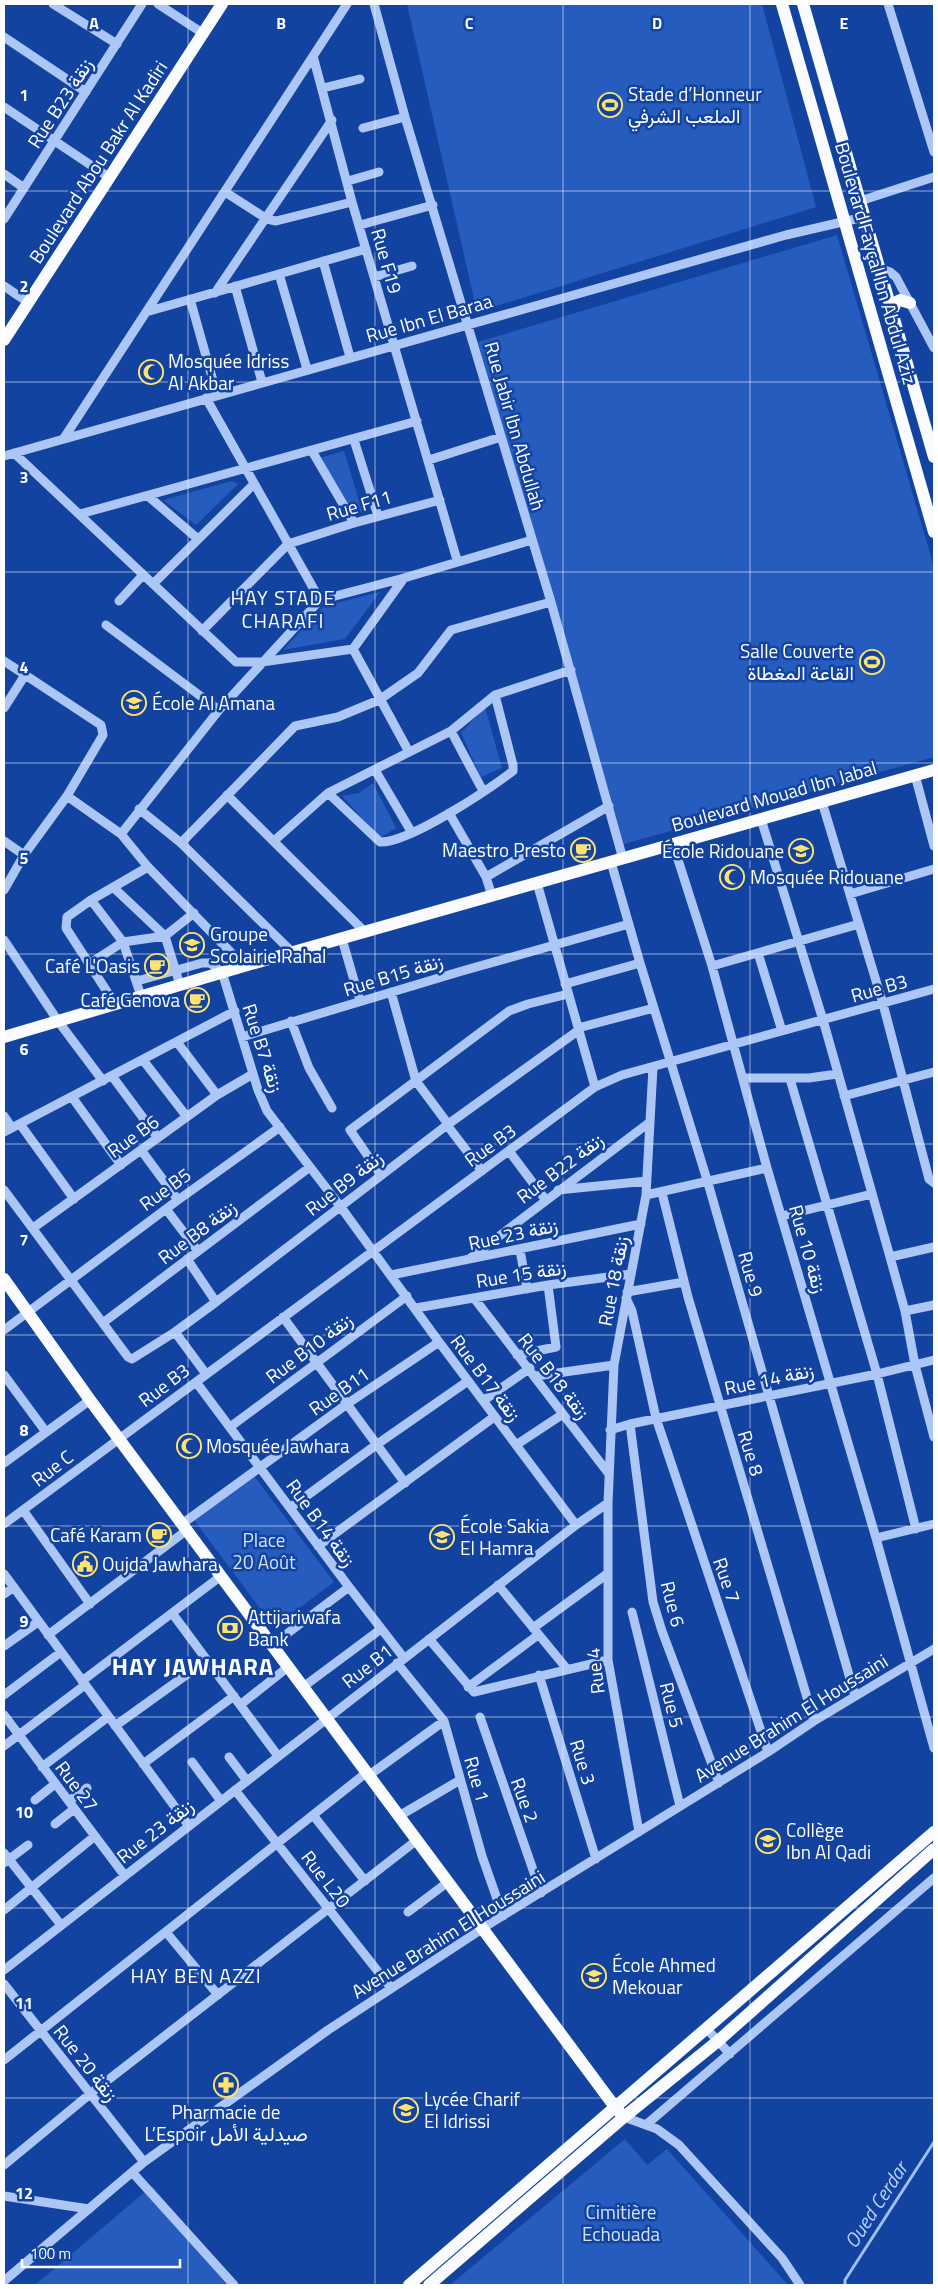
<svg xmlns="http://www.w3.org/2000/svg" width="938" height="2289" font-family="'Titillium Web',Vazirmatn,sans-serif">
  <rect width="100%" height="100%" fill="#1343a0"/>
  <path fill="#265cbe" d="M407,4H762L816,207L477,312Z
    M837,235L934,567V757L624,844L478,342Z
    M344,451L362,511L354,516L320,458Z
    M232,481L238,484L196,525L163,500Z
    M380,592L345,639L283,650L324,606Z
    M485,707L502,768L481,777L461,733Z
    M373,783L396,828L380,838L342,796L359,793Z
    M254,1476L334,1582L274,1627L194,1520Z
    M625,2139L647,2165L667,2149L788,2285H450Z
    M152,2186L237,2285H35Z"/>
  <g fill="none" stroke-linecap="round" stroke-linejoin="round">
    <path stroke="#9ebff7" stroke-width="3" d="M845,2285V2280L934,2142"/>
    <path stroke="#acc6f5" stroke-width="9" d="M53,4L117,44
      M158,4L204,34
      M374,4L405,117L551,602L623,859
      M888,4L934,152
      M4,37L86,92
      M313,56L352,202L457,560
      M323,88L360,79
      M4,107L110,178
      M363,128L405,117
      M4,174L24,188
      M348,181L379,172
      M225,192L267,219L276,221L352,202
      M860,201L934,177
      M4,219L142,4
      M360,225L433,205
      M323,261L350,357
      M881,269L890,272L896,277L934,348
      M279,274L307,369
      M374,277L412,266
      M4,286L29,303
      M235,286L262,382
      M215,293L332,120
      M190,299L217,395
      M146,312L366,249
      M206,398L320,600
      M64,438L347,4
      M354,440L378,516
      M312,451L354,523
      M14,453L236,662H262L353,649L404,578
      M4,456L786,235L864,217
      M429,460L501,437
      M148,496L198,539
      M80,514L417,421
      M153,584L254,484
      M119,601L143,575
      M106,625L219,710
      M202,631L288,544L354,523L440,500
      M353,649L409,752
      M4,661L101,725L103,735L67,796L24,855L4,890
      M4,708L25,675
      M451,731L483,791
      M375,770L412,833
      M915,775L934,846
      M328,793L380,842C409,843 488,790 513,771V765L495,695
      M227,795L365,932
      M67,796L121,834L148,867L244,966
      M822,802L883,1004L929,1179L934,1183
      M139,809L181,843L292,952
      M449,813L486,877L492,896
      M761,819L823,1020L890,1257L905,1311L915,1365L934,1437
      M121,834L219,710L320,600L404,578L532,540
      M275,840L328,793L451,731L495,695L571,670
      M4,841L24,855
      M181,843L295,726L338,717L379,700L418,673L451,630L551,602
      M673,844L712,966L767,1168L876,1538L934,1748
      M611,862L640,963L708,1183L855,1696
      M486,877L609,806
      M537,883L595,1087
      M114,888L165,936L180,985
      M850,894L934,869
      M91,900L123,942L141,996
      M342,939L360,1001
      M4,940L58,1021L103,1081
      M758,953L782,1031
      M89,964L123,942L165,936L194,913
      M712,966L859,924
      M137,981L202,963H210L222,972L258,1090L267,1111L340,1206L439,1342L576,1525
      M565,984L640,963
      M391,992L416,1081L448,1124
      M115,1004L66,928L67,917L91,900L148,867
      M291,1021L309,1068L332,1108
      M578,1028L654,1008
      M242,1037L462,971L629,924
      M177,1042L217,1095
      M143,1060L187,1117
      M112,1076L158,1138
      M743,1078H809L837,1074
      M790,1079L877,1374L916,1529
      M844,1096L934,1072
      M72,1097L121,1165
      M4,1116L12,1128
      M20,1124L74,1199
      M447,1125L482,1171
      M4,1132L235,1011
      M141,1150L178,1200
      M509,1151L545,1199
      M381,1175L350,1130L509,1011L528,1004L568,994
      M4,1190L128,1357L132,1359L175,1332L216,1302L447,1125L579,1030
      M558,1190L647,1181
      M662,1193L688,1297L814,1721
      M646,1195L767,1168
      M166,1209L198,1251
      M782,1216L872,1194
      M33,1228L217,1095L253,1074
      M520,1250L527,1289
      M890,1257L934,1247
      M187,1259L216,1302
      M469,1259L650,1122
      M391,1275L641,1224
      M627,1292L684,1282
      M474,1298L609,1474
      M626,1298L632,1311L656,1418L768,1752
      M416,1308L548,1285L631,1274
      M905,1311L934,1305
      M283,1317L405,1483
      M104,1322L310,1167
      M4,1330L178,1200L280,1127
      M175,1332L206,1374
      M517,1355L556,1347L548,1285
      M4,1375L46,1432
      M536,1376L614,1365
      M196,1382L349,1587L404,1658
      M483,1401L530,1368
      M630,1424L653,1602L662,1631L719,1783
      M230,1427L407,1296
      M610,1430L630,1424L877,1374L934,1360
      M516,1445L563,1414
      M4,1463L90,1400
      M290,1508L376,1445L468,1381
      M23,1510L90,1604
      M4,1524L595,1087L622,1075L934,989
      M182,1524L347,1404L439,1342
      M876,1538L934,1524
      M318,1546L494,1417
      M4,1574L189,1826
      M498,1585L567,1669
      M4,1594L14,1587
      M632,1612L680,1806
      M172,1613L278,1756
      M533,1628L607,1574
      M48,1635L187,1530
      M429,1639L474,1692L608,1660
      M272,1645L349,1587
      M4,1646L38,1622
      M397,1663L444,1721L482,1856L503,1916
      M539,1675L596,1859
      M82,1681L221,1576
      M303,1687L381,1629
      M468,1687L538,1635
      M4,1695L61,1652
      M240,1705L288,1667
      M4,1715L125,1876
      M480,1717L541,1893
      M115,1726L207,1660
      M4,1746L85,1685
      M229,1757L247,1781
      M192,1762L221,1801
      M143,1764L234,1696
      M42,1767L108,1717
      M368,1776L444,1721
      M235,1790L391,1988
      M35,1800L55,1784
      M69,1801L87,1788
      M313,1815L365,1881
      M399,1816L460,1780
      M55,1824L74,1809
      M639,1832L608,1660V1503L614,1365L646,1195L653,1067
      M4,1853L61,1925
      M4,1863L28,1845
      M4,1910L95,1836
      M408,1912L448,1882
      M166,1932L218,1995
      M4,1970L576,1525L608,1503
      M4,1984L144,2162
      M706,2028L730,2054
      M4,2060L366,1773
      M624,2117L657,2129L679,2145L782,2258L800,2285
      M647,2124L934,1878
      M4,2165L90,2094L417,1840
      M132,2172L234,2285
      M4,2196L89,2209
      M4,2281L144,2162L328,2030L491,1923L768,1752L814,1721L934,1649"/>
    <path stroke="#f9fbff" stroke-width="12" d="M782,4L934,532
      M803,4L934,457
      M892,312L896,302L900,300L910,303
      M4,340L222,4
      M4,1037L244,966L934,770
      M4,1279L90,1400L615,2107L624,2117
      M409,2285L934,1832
      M429,2285L624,2117L718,2041L934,1849"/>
  </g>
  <path fill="none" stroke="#fff" stroke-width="1" stroke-opacity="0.55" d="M188,4V2285M375,4V2285M563,4V2285M750,4V2285M4,191H934M4,382H934M4,572H934M4,763H934M4,954H934M4,1144H934M4,1335H934M4,1526H934M4,1717H934M4,1908H934M4,2098H934"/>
  <defs>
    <symbol id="stadium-ring" viewBox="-11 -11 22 22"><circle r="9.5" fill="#1343a0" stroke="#ffe36f" stroke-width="1.5"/><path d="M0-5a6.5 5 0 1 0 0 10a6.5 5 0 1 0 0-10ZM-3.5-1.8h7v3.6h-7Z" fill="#ffe36f"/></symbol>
    <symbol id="mosque-ring" viewBox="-11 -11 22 22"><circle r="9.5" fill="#1343a0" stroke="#ffe36f" stroke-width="1.5"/><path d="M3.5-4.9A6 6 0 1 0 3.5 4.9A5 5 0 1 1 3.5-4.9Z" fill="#ffe36f"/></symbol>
    <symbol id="school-ring" viewBox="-11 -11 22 22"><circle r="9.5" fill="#1343a0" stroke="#ffe36f" stroke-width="1.5"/><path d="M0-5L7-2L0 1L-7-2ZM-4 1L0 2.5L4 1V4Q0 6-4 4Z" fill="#ffe36f"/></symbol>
    <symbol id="cafe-ring" viewBox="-11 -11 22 22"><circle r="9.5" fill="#1343a0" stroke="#ffe36f" stroke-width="1.5"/><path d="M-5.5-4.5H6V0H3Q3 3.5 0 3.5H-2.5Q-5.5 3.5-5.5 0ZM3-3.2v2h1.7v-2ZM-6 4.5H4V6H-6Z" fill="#ffe36f"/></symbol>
    <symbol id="civic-ring" viewBox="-11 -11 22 22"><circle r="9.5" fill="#1343a0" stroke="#ffe36f" stroke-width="1.5"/><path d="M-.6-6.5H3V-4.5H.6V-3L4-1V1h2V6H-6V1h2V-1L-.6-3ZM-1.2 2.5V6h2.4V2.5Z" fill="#ffe36f"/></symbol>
    <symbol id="bank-ring" viewBox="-11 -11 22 22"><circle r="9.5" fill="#1343a0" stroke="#ffe36f" stroke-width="1.5"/><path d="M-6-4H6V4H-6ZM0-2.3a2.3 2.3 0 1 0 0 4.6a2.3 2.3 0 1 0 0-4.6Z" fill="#ffe36f"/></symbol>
    <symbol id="pharmacy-ring" viewBox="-11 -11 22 22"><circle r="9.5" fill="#1343a0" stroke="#ffe36f" stroke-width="1.5"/><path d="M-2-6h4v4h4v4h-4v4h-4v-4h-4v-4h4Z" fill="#ffe36f"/></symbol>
  </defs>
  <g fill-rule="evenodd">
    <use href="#stadium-ring" x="596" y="91" width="28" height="28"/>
    <use href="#mosque-ring" x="137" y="358" width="28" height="28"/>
    <use href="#stadium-ring" x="858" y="648" width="28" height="28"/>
    <use href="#school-ring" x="120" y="689" width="28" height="28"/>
    <use href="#cafe-ring" x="569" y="836" width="28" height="28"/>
    <use href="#school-ring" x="787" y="837" width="28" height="28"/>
    <use href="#mosque-ring" x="718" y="863" width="28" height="28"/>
    <use href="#school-ring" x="178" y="931" width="28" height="28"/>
    <use href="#cafe-ring" x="143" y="952" width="28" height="28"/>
    <use href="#cafe-ring" x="183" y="986" width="28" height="28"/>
    <use href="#mosque-ring" x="175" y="1432" width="28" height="28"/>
    <use href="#cafe-ring" x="145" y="1521" width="28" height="28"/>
    <use href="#school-ring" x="428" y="1523" width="28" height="28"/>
    <use href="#civic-ring" x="71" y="1550" width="28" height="28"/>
    <use href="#bank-ring" x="216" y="1614" width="28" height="28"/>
    <use href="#school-ring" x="754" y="1827" width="28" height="28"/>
    <use href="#school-ring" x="580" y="1962" width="28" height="28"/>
    <use href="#pharmacy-ring" x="212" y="2071" width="28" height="28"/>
    <use href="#school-ring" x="392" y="2096" width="28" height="28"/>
  </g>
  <g text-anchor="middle" stroke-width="5" stroke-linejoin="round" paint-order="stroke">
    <g font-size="19" fill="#fff" stroke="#1343a0" text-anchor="start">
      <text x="628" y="101">Stade d’Honneur<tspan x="628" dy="22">الملعب الشرفي</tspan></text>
      <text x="168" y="368">Mosquée Idriss<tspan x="168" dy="22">Al Akbar</tspan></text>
      <text x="854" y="658" text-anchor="end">Salle Couverte<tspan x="854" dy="22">القاعة المغطاة</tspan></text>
      <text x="152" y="710">École Al Amana</text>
      <text x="566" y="857" text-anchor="end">Maestro Presto</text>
      <text x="784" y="858" text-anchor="end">École Ridouane</text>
      <text x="750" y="884">Mosquée Ridouane</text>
      <text x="210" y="941">Groupe<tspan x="210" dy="22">Scolairie Rahal</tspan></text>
      <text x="140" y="973" text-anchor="end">Café L'Oasis</text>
      <text x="180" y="1007" text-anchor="end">Café Genova</text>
      <text x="206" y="1453">Mosquée Jawhara</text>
      <text x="460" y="1533">École Sakia<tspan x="460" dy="22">El Hamra</tspan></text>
      <text x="142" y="1542" text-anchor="end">Café Karam</text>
      <text x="102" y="1571">Oujda Jawhara</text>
      <text x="248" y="1624">Attijariwafa<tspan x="248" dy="22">Bank</tspan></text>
      <text x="786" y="1837">Collège<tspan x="786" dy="22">Ibn Al Qadi</tspan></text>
      <text x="612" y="1972">École Ahmed<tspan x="612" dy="22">Mekouar</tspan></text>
      <text x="424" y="2106">Lycée Charif<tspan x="424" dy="22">El Idrissi</tspan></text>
      <text x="226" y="2119" text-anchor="middle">Pharmacie de<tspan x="226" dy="22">L’Espoir صيدلية الأمل</tspan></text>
    </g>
    <g font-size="19" fill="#fff" stroke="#1343a0">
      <text transform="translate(60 103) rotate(-57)" y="7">Rue B23 زنقة</text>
      <text transform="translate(98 162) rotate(-57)" y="7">Boulevard Abou Bakr Al Kadiri</text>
      <text transform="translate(387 261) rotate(74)" y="7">Rue F19</text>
      <text transform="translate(876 263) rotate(74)" y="7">Boulevard Fayçal Ibn Abdul Aziz</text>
      <text transform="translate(429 318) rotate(-16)" y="7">Rue Ibn El Baraa</text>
      <text transform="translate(515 426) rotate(74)" y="7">Rue Jabir Ibn Abdullah</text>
      <text transform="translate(359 505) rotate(-16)" y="7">Rue F11</text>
      <text transform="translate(774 796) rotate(-16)" y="7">Boulevard Mouad Ibn Jabal</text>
      <text transform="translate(393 975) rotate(-17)" y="7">Rue B15 زنقة</text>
      <text transform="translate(879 988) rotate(-16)" y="7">Rue B3</text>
      <text transform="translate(263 1048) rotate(72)" y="7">Rue B7 زنقة</text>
      <text transform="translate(133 1136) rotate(-36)" y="7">Rue B6</text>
      <text transform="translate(490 1145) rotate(-36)" y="7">Rue B3</text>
      <text transform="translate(560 1168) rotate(-37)" y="7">Rue B22 زنقة</text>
      <text transform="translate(344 1183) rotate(-38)" y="7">Rue B9 زنقة</text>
      <text transform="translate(165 1189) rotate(-36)" y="7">Rue B5</text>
      <text transform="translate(197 1232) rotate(-37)" y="7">Rue B8 زنقة</text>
      <text transform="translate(513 1234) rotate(-12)" y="7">Rue 23 زنقة</text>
      <text transform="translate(808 1249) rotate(74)" y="7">Rue 10 زنقة</text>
      <text transform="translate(521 1274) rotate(-9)" y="7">Rue 15 زنقة</text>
      <text transform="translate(751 1274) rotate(74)" y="7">Rue 9</text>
      <text transform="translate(613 1281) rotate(-79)" y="7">Rue 18 زنقة</text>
      <text transform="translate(309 1348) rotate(-37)" y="7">Rue B10 زنقة</text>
      <text transform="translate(554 1376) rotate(52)" y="7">Rue B18 زنقة</text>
      <text transform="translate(486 1378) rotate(53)" y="7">Rue B17 زنقة</text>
      <text transform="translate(769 1379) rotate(-12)" y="7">Rue 14 زنقة</text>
      <text transform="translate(164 1385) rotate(-37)" y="7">Rue B3</text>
      <text transform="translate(339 1391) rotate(-35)" y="7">Rue B11</text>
      <text transform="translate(751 1453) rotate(73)" y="7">Rue 8</text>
      <text transform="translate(52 1468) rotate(-37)" y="7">Rue C</text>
      <text transform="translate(321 1523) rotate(54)" y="7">Rue B14 زنقة</text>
      <text transform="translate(727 1580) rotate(71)" y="7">Rue 7</text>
      <text transform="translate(673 1604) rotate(76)" y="7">Rue 6</text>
      <text transform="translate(367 1666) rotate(-38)" y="7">Rue B1</text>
      <text transform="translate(595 1671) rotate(-97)" y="7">Rue 4</text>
      <text transform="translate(672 1705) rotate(76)" y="7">Rue 5</text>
      <text transform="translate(791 1718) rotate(-32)" y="7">Avenue Brahim El Houssaini</text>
      <text transform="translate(583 1762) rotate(73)" y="7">Rue 3</text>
      <text transform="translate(477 1779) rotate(74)" y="7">Rue 1</text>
      <text transform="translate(77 1786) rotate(53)" y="7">Rue 27</text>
      <text transform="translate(525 1800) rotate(70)" y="7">Rue 2</text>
      <text transform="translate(155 1831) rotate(-38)" y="7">Rue 23 زنقة</text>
      <text transform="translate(326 1879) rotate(52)" y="7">Rue L20</text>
      <text transform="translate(448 1934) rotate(-32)" y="7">Avenue Brahim El Houssaini</text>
      <text transform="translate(86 2063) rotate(52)" y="7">Rue 20 زنقة</text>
    </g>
    <g font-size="19" fill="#d4e3fe" stroke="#1343a0">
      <text x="264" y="1547">Place<tspan x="264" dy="22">20 Août</tspan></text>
      <text x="621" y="2219">Cimitière<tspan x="621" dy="22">Echouada</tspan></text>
    </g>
    <g font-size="20" letter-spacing="1" fill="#fff" stroke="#1343a0">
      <text x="283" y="605">HAY STADE<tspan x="283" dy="23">CHARAFI</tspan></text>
      <text x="196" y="1983">HAY BEN AZZI</text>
    </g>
    <g font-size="20" font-style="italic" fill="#b8d0fb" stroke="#1343a0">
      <text transform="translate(876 2205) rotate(-57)" y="7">Oued Cerdar</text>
    </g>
    <g font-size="24" font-weight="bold" letter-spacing="1" fill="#fff" stroke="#1343a0">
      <text x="193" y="1675">HAY JAWHARA</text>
    </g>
  </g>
  <g font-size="16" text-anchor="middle" font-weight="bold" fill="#fff" stroke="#1343a0" stroke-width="5" stroke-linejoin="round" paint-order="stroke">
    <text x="94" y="29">A</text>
    <text x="281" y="29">B</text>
    <text x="469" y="29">C</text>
    <text x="657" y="29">D</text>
    <text x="844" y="29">E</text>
    <text x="24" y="101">1</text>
    <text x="24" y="292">2</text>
    <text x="24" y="483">3</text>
    <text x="24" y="673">4</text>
    <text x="24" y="864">5</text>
    <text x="24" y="1055">6</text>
    <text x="24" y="1246">7</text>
    <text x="24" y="1436">8</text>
    <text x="24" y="1627">9</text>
    <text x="24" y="1818">10</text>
    <text x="24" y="2009">11</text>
    <text x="24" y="2199">12</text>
  </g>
  <rect width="938" height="2289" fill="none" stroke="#ffffff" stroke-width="10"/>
  <path d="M22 2259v8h158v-8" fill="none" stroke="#ffffff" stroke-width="2.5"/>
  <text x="30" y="2259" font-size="15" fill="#ffffff" stroke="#1343a0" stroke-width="4" paint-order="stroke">100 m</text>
</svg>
